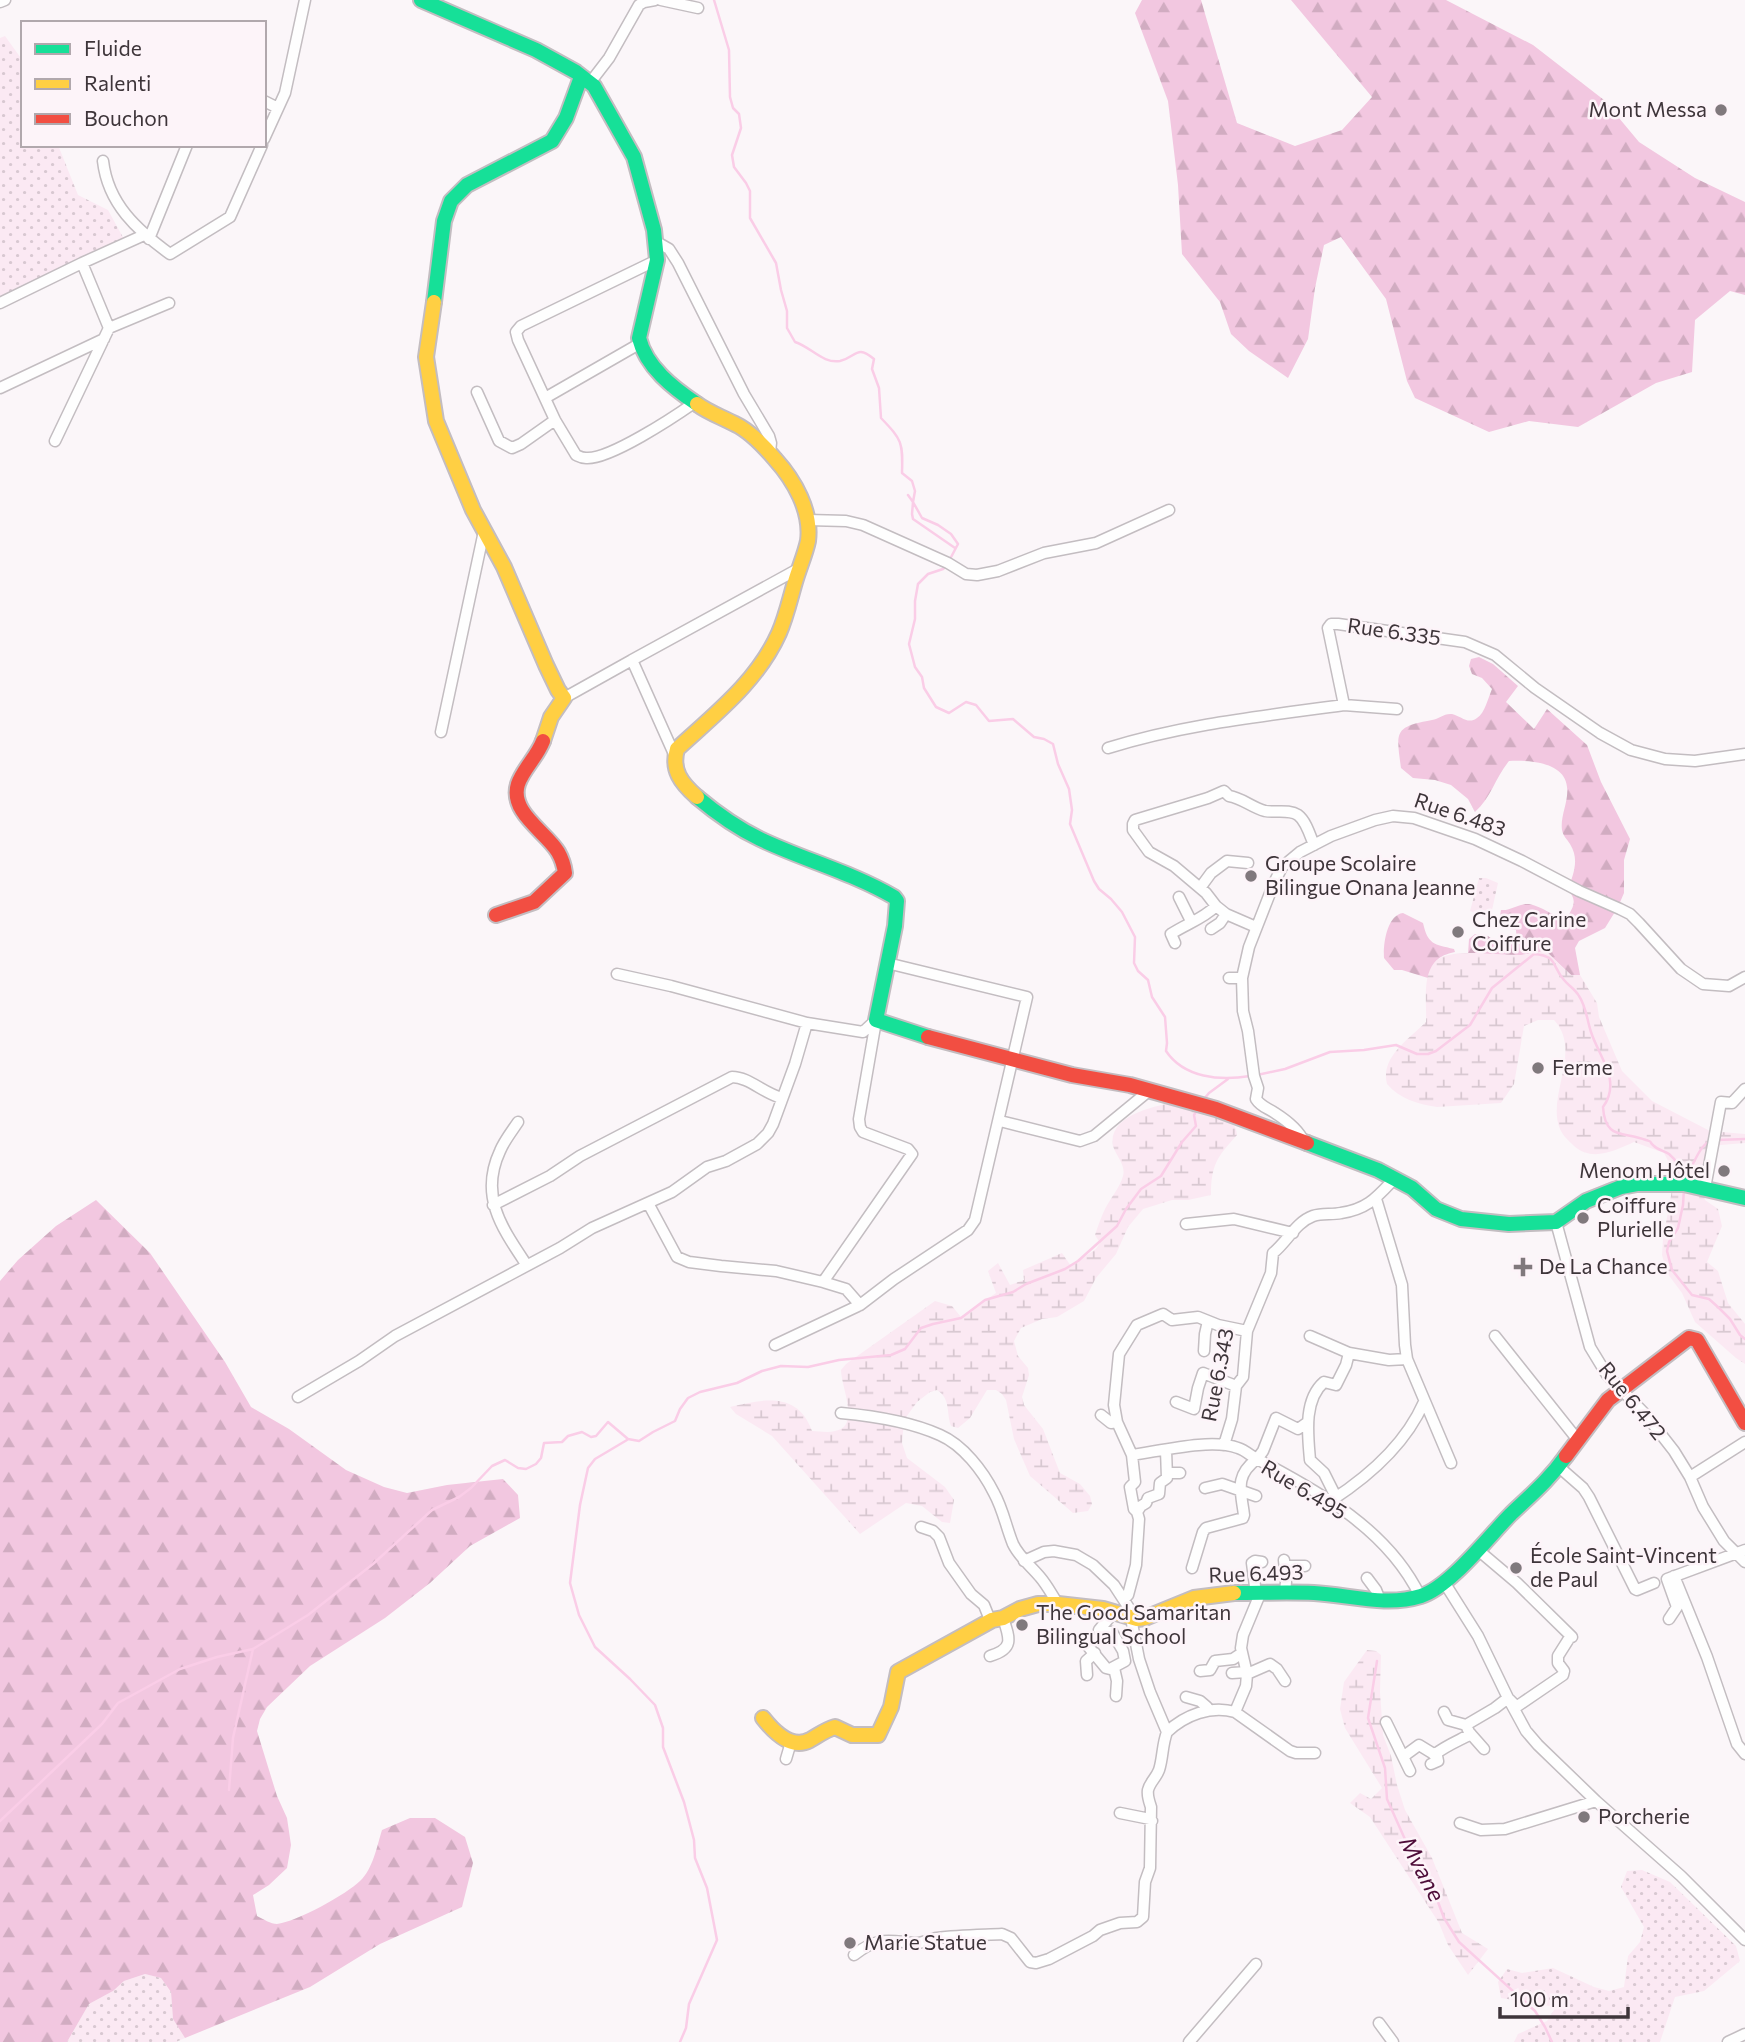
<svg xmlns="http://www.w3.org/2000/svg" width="1745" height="2042" font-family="Commissioner,sans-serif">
  <defs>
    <pattern id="grass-dots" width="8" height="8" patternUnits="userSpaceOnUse" patternTransform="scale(1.75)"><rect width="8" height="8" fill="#fbe9f3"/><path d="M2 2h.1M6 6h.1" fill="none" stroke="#d8c8d1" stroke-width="1.8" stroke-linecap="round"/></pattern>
    <pattern id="forest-firs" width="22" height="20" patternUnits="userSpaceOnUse" patternTransform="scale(1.75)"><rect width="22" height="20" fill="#f2c7e0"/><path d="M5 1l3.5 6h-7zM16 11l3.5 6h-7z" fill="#d1acc1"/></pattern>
    <pattern id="wetland-marsh" width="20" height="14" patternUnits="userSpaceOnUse" patternTransform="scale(1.75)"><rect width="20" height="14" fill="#fbe9f3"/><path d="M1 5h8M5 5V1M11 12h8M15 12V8" fill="none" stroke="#d8c8d1"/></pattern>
  </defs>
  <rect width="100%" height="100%" fill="#fbf6f9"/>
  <path fill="url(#grass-dots)" d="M5,36L23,61V145H58L78,195L108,210L125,241L0,299V38Z
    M1479,878H1486L1498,883L1492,910L1487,918L1470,911Z
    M1642,1870L1670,1882L1736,1946L1740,1961L1704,1991L1675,1997L1660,2042H1514L1518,2034L1547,2021L1556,2007L1501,1998L1498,1982L1507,1969L1522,1973L1553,1968L1594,1987L1609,1991L1624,1987L1628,1956L1640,1942L1644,1927L1621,1887L1627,1871Z
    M145,1974L161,1978L171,1992L173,2019L185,2038L176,2042H67L89,2004L113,1991L124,1981Z"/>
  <path fill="url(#forest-firs)" d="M1142,0H1201L1237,123L1295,146L1342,130L1372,97L1291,0H1446L1533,45L1604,100L1639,142L1695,178L1745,202V295L1730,291L1695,320L1692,372L1656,383L1578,427L1529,421L1489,432L1415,398L1407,381L1386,299L1341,237L1324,245L1315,288L1308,339L1288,378L1249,351L1231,334L1220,302L1182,254L1178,185L1168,101L1135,13Z
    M1479,657L1493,664L1518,686L1506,702L1534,729L1547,709L1587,745L1601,782L1630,839L1624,860V893L1618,907L1605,928L1579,941L1575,948L1580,975H1571L1545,951L1521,955L1468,954L1469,939L1475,934L1488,936L1496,942L1503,945L1517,944L1516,930L1498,927L1501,910C1511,911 1519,903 1529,904C1542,906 1553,917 1567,918C1573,907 1578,901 1568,890C1573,874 1580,860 1570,844C1567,839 1563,836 1562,830C1560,816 1569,801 1567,787C1565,762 1529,760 1509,761C1495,778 1491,798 1475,812L1468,799L1451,785L1435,780L1413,778L1401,768C1396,731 1394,727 1432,720C1439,719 1444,713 1452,714C1461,716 1468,725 1477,718C1485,713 1488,698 1492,689L1482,678L1472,674L1469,666L1471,659Z
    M1403,913L1423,923C1428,945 1434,944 1454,949L1455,952C1437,956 1434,961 1428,978L1402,970H1394L1384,958C1383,944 1387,915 1403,913Z
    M96,1200L150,1253L225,1362L251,1407L289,1429L346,1470L384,1487L407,1493L447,1485L503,1479L518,1495L520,1518L470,1546L430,1583L385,1618L310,1666L267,1707L260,1719L257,1731L277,1796L287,1818L291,1845L287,1868L269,1885L253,1895L257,1916C263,1919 271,1924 277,1924C296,1922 347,1894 360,1881C373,1869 377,1846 382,1830L410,1818H435L465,1837L473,1863L462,1907L380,1944L310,1987L185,2038L173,2019L171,1992L161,1978L145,1974L124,1981L113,1991L89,2004L67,2042H0V1281L18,1260L56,1226Z"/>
  <path fill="url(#wetland-marsh)" d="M1546,951L1571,975H1580L1597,1003L1599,1017L1622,1071L1652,1101L1710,1131L1745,1134V1143L1708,1146L1701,1179L1705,1200L1718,1209L1722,1226L1707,1262L1718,1271L1728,1303L1745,1324V1364L1736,1358L1695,1322L1682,1293L1667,1273L1662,1255L1663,1239L1675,1174L1664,1153L1634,1142C1614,1151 1592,1162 1574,1146C1569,1141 1563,1136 1560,1129C1546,1096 1583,1051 1554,1020H1538L1524,1026L1514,1084L1501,1103L1437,1107C1417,1104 1400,1099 1387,1084C1380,1057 1409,1039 1426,1022C1427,1005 1422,978 1434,963C1447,946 1498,956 1519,955C1527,955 1537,952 1546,951Z
    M1179,1102C1186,1106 1193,1111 1200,1114C1214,1120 1236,1115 1237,1135C1217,1157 1211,1165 1211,1195L1188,1200H1172L1143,1209L1128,1227L1116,1254L1096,1278L1084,1301L1057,1317L1042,1319L1021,1328L1014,1341L1018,1356L1028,1368L1029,1375L1022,1397L1024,1405L1043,1429L1060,1473L1080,1484L1090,1496L1092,1504L1088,1511L1073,1513L1030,1476L1014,1439L1006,1400L1002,1394L996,1390H987L970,1418L958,1428L951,1426C946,1412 951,1399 937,1390L930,1392L917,1402L904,1420L902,1443L907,1458L945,1487L954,1500L950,1523L942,1522L922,1506L906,1503L860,1534L772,1436L736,1414L730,1407C763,1399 798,1391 812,1431C819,1431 828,1433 835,1431C861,1427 841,1387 841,1370L846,1364L935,1301L952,1306L961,1317L996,1293L988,1271L998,1263L1010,1285L1024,1280L1023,1270L1062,1253L1071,1266L1096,1249L1100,1243L1095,1235C1098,1226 1101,1217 1105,1209C1110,1199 1120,1187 1123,1176C1126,1165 1116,1156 1113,1146C1107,1115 1157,1105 1179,1102Z
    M1367,1650L1376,1651L1381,1655L1380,1692L1383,1735L1391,1756L1397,1785L1405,1810L1432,1858L1462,1933L1488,1949L1468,1975L1448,1945L1439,1923L1370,1817L1350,1803L1360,1793L1371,1799L1382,1788L1345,1728L1340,1709L1344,1682Z"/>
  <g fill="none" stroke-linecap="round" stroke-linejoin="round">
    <path stroke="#facde7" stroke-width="2.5" d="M714,0L729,50L730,97L733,108L739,114L741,128L732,155L734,167L746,183L750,191V218L776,263L781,290L787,311V328L795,342C811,347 823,364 840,361C857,357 856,344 874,359L872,369L879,388L881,418C902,440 903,442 902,473L912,481L915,491L913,502L922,518L938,525L951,534L958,544L949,561
      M908,495L913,502L912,514L913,519L955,548
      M946,566L943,569L928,574L918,584L915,601V619L909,644L915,667L922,677L924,688L936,707L949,713L966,702L976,705L989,721L1013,719L1034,737L1044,739L1053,744L1058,764L1069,789L1072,810L1070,824L1094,881L1099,889L1111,899L1122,912L1135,937L1134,963L1138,971L1148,980L1152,997L1165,1017L1167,1043L1166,1051C1184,1078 1220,1081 1250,1076
      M1257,1075L1285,1069L1330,1052L1364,1050L1396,1045L1417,1054H1428L1436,1051L1470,1025L1492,988L1534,954C1558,956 1551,965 1564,980C1569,986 1575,989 1579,996C1586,1006 1587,1020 1591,1032C1599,1057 1622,1081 1603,1107C1605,1140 1623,1131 1646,1140C1655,1143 1647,1140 1654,1146C1658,1150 1665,1151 1669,1154C1676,1160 1682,1169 1684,1177
      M1204,1099L1209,1093L1228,1079
      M1717,1140L1745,1139
      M1685,1177C1694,1166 1698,1147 1710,1141
      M1684,1188L1683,1205L1678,1228L1669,1242L1667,1251L1672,1270L1692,1295L1709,1299L1719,1308L1730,1319L1740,1335L1745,1339
      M627,1440L595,1459L588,1468L580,1505L570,1583L579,1615L595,1647L630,1679L655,1705L663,1728V1747L684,1802L694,1840L695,1858L707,1888L717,1940L689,2004L686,2028L680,2042
      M1377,1661L1368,1718L1385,1768L1387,1799L1412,1855L1429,1878L1444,1918L1459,1942L1535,2011L1545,2027L1552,2042
      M229,1790L233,1738L253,1649
      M0,1821L102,1724L118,1703L180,1669L217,1657L253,1649L308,1615L373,1564L432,1510L459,1497L471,1488L492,1466L505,1460L518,1468L526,1469L536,1464L541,1458L544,1443L562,1442L568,1436L582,1432L591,1437L596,1436L608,1422L628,1439L639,1441L653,1432L675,1421L680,1409L688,1398L700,1392L737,1383L762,1371L781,1366L808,1367L839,1360L891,1355L905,1349L921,1328L933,1324L961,1318L985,1300L1013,1292L1026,1284L1065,1269L1078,1261L1117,1226L1126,1209L1141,1189L1161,1176L1182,1142L1196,1126L1194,1115L1197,1110"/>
    <defs>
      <path id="street" d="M661,0L698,8
        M0,2L5,0
        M589,84L609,58L639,5L644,2L655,0
        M264,101L278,108
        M264,139L285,93L305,0
        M103,161C108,204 137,230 170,254L230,217L262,145
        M149,239L187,145
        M655,241L669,249L678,263L744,394L769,436L771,443L770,452
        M657,260L521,326L516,332L518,340L555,420L576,455C580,457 581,458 586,458C609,460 674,417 694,403
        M82,263L109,328
        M0,303L82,263L144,235
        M0,388L104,339
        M477,392L499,441L512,448L521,444L555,420
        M545,398L639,344
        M55,441L109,328L169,303
        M808,520L846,521L863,525L948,563L966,574L977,575L998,571L1044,553L1096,543L1169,510
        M632,660L800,568
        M564,698L632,660L674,754
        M1344,705L1397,709
        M441,732L484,531
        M1108,748C1185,724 1264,716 1344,705L1328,628L1331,624H1338L1465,642L1495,655L1535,688L1600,733L1631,750L1665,759L1695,761L1745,754
        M1200,888L1211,873L1227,861L1248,863
        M1179,897L1191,921
        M1256,927L1226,914L1216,906L1206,893L1174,866L1149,852L1133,830V824L1135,820L1208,798L1224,791L1229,796C1242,798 1251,807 1265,811C1275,813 1289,809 1298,815C1306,821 1310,835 1314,845
        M1211,929L1220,923L1226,914
        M1175,943L1171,934C1186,924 1203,919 1216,906
        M617,974L671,986L807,1023
        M1229,978H1242
        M1000,1121L1080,1141L1094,1136L1150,1090
        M518,1122C512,1131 504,1141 500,1151C479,1196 502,1228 526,1264
        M1304,1142C1299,1130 1286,1120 1275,1113C1268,1108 1261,1107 1256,1099L1258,1088L1254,1076L1248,1031L1243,1011L1242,978L1249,947L1274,883L1282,867L1300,852L1331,836L1375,820L1393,816L1414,818L1475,839L1522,861L1579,891L1620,909L1630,914L1639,923L1681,969L1703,984L1729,986L1745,977
        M1705,1188L1721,1102L1732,1103L1745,1089
        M648,1203L677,1257L689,1262L721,1266L776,1271L823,1282L846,1289L860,1305
        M493,1205L550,1176L580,1156L732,1077C749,1077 763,1093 782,1098
        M1556,1222L1590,1347L1607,1375L1645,1414L1674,1451L1690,1477L1703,1507L1724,1541L1745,1562
        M1186,1224L1234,1219L1293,1233
        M823,1282L912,1154L908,1149L863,1132L860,1127L859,1119L876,1021
        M1310,1336L1349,1353
        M1495,1336L1577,1439
        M775,1345L860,1305L894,1279L968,1230L975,1220L1027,997L887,963
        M1204,1351L1205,1334L1208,1321
        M1407,1359L1451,1463
        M298,1397L359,1361L395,1336L560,1248L592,1228L672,1192L707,1167L726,1161L757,1144L768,1133L773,1124L795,1064L807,1023L863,1032L876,1020
        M1176,1402L1194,1409L1198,1388L1203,1373L1236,1386
        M841,1413C874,1416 909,1421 940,1435C963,1445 983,1471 994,1493C1003,1509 1006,1527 1013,1544C1019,1557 1031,1566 1040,1577C1047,1585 1052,1595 1058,1604
        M1101,1415L1111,1423L1117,1422
        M1224,1445L1232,1419L1236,1386L1243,1377L1247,1331L1271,1273L1273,1253C1287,1242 1296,1222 1313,1216C1322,1213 1332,1215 1341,1213C1368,1209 1377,1197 1395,1178
        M1132,1455C1161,1451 1211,1438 1238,1448C1245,1450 1251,1456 1257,1459L1263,1451L1276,1418L1298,1429L1308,1422
        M1559,1467L1583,1488L1589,1497L1635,1589L1637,1590L1654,1583
        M1168,1473H1180
        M1690,1477L1745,1442
        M1205,1488L1222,1484L1256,1496
        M1331,1500L1334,1493L1324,1473L1310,1460C1308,1436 1303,1400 1324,1382L1336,1385L1346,1365L1349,1353L1389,1360L1407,1359L1405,1345L1402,1285L1376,1199
        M1332,1500C1369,1476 1406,1443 1424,1402
        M1137,1512L1141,1506L1146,1503L1148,1498L1159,1494L1160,1483L1167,1478L1166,1450
        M921,1527L933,1531L939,1537L949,1563L971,1594L984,1605L988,1615L992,1620
        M1284,1560L1286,1582L1285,1592
        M1024,1561L1044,1552L1054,1551L1076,1555L1093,1565L1114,1585L1129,1608L1139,1659L1150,1692L1167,1732C1185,1715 1211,1705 1235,1712L1246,1686L1247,1674L1241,1648L1243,1635L1260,1594
        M1285,1566H1305
        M1192,1568L1203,1532L1206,1528L1243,1518L1244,1515C1241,1491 1234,1476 1257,1459C1320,1492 1388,1530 1420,1596
        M1674,1576L1707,1657L1737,1744L1745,1754
        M1367,1578L1376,1590L1380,1600
        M1444,1582L1478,1636L1508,1698L1526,1731L1538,1745L1596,1801L1681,1876L1745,1940
        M1256,1594L1252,1563L1255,1561L1262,1562
        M1124,1599L1128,1595L1136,1565L1139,1519L1137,1512L1134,1509L1130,1487L1135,1482L1132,1455L1117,1422L1114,1405L1119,1354L1137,1325L1163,1314L1172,1320L1198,1317L1218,1325L1247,1331
        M1669,1619L1677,1607L1667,1579L1745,1550
        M1082,1639L1106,1668L1110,1669L1125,1661L1123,1651L1112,1632H1102L1099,1630L1115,1611
        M990,1656C1014,1649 1010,1639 1003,1618
        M1114,1668L1117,1681L1116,1696
        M1200,1671L1210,1670L1215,1661L1233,1659L1242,1653
        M1232,1673L1247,1672
        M1247,1674L1270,1664L1277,1669L1285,1681
        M1087,1675L1086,1661L1095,1653
        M1186,1697L1200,1701L1207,1707V1710
        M1235,1712L1290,1751L1296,1753H1315
        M1444,1712L1448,1720L1466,1725L1469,1732L1484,1749
        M1386,1722L1410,1771
        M1466,1725L1495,1708L1508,1698L1515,1705H1519L1563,1675L1564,1671L1558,1663V1656L1570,1637H1572L1517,1583L1478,1550
        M1434,1755C1445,1746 1458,1741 1471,1734
        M1404,1756L1419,1745L1437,1756L1438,1761L1431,1764
        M786,1759L791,1742
        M1120,1813L1150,1819L1152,1821
        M1460,1823L1481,1830L1505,1829L1596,1801
        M854,1955C878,1936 888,1941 916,1943C923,1943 930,1939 937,1938C958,1935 981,1935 1002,1934L1011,1938L1030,1962L1036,1963L1049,1959L1093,1936L1100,1930L1120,1923L1137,1922L1143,1917L1145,1882L1150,1868L1151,1807C1149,1801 1147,1796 1148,1790C1150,1782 1156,1778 1159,1770C1163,1758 1162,1745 1167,1732
        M1379,2023L1393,2042
        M1189,2042L1256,1964
        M1728,2042L1745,2034"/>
      <path id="fast" d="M421,0L536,50L576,72L594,86L634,157L654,230L657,260L639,338C646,367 673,388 697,404
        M434,302L444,221L451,201L467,185L552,141L566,118L581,77
        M697,797C716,813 737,828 760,839C804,860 851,872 894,897L897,901L895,926L876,1020L928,1037
        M1307,1143L1378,1170L1412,1188L1436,1209L1461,1219L1509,1224L1556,1222L1586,1201L1621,1187L1637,1184H1684L1745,1198
        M1234,1593C1261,1593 1288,1592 1314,1593C1350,1595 1386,1607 1421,1596C1450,1587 1489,1536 1511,1514C1532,1494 1549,1480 1566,1456"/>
      <path id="slow" d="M434,302L426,357L436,421L473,510L504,567L546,665L558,690L564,698L551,717L543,741
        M697,797C681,783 671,770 677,749C715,714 757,682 779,633C786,617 790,599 795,582C799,568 805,555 808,541C812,511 794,480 775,459C764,446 750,431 735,424C722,417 709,413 697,404
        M763,1718C774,1732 791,1750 810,1740C819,1735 825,1730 835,1727L852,1735H878L891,1707L898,1672L992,1620L1003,1618L1020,1609L1038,1604H1058L1103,1609L1137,1619L1145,1618L1194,1598L1234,1593"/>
      <path id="jam" d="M496,915L534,902L565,873C564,865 562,859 558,852C546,832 509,812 518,784C523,769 537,757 543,741
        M928,1037L1072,1075L1130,1085L1216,1109L1307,1143
        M1566,1456L1608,1400L1689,1338L1697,1340L1745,1423"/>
    </defs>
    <use href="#street" stroke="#c3bdc1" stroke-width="13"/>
    <use href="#fast" stroke="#c3bdc1" stroke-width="18"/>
    <use href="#slow" stroke="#c3bdc1" stroke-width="18"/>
    <use href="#jam" stroke="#c3bdc1" stroke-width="18"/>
    <use href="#street" stroke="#fefefe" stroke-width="10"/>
    <use href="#fast" stroke="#16e098" stroke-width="14"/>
    <use href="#slow" stroke="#ffcf43" stroke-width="14"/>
    <use href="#jam" stroke="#f24e42" stroke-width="14"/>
  </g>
  <g fill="#80797d" stroke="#fdf4f9" stroke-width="2.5">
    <circle cx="1721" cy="110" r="7"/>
    <circle cx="1251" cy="876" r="7"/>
    <circle cx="1458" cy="932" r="7"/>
    <circle cx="1538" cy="1068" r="7"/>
    <circle cx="1724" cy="1171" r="7"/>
    <circle cx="1583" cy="1218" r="7"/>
    <path d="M1519.5 1256.5h7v7h7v7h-7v7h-7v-7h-7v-7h7z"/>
    <circle cx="1516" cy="1568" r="7"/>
    <circle cx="1022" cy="1625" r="7"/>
    <circle cx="1584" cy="1817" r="7"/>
    <circle cx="850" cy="1943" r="7"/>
  </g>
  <g text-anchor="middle" stroke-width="5" stroke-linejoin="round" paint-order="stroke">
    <g font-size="21" fill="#3e353a" stroke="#fdf4f9" text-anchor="start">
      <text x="1707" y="117" text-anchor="end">Mont Messa</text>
      <text x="1265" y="871">Groupe Scolaire<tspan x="1265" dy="24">Bilingue Onana Jeanne</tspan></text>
      <text x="1472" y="927">Chez Carine<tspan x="1472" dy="24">Coiffure</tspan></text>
      <text x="1552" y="1075">Ferme</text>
      <text x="1710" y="1178" text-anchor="end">Menom Hôtel</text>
      <text x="1597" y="1213">Coiffure<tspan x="1597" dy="24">Plurielle</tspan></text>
      <text x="1539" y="1274">De La Chance</text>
      <text x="1530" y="1563">École Saint-Vincent<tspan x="1530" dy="24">de Paul</tspan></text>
      <text x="1036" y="1620">The Good Samaritan<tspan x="1036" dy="24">Bilingual School</tspan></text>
      <text x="1598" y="1824">Porcherie</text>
      <text x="864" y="1950">Marie Statue</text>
    </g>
    <g font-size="21" fill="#3e353a" stroke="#fdf4f9">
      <text transform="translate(1394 632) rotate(8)" y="7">Rue 6.335</text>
      <text transform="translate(1460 815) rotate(19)" y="7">Rue 6.483</text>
      <text transform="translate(1218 1375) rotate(-79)" y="7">Rue 6.343</text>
      <text transform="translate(1632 1401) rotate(51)" y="7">Rue 6.472</text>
      <text transform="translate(1304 1490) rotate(31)" y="7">Rue 6.495</text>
      <text transform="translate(1256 1574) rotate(-2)" y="7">Rue 6.493</text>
    </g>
    <g font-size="23" font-style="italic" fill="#4e0d39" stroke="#fdf4f9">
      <text transform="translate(1422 1869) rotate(62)" y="8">Mvane</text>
    </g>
  </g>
  <rect x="21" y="21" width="245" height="126" fill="#fdf4f9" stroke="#b1a8ad" stroke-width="2"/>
  <rect x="35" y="44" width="35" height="10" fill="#16e098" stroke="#b1a8ad" stroke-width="2"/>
  <text x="84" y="56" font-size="21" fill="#3e353a">Fluide</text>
  <rect x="35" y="79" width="35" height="10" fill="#ffcf43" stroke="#b1a8ad" stroke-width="2"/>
  <text x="84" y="91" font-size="21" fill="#3e353a">Ralenti</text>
  <rect x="35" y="114" width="35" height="10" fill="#f24e42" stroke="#b1a8ad" stroke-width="2"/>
  <text x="84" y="126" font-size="21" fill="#3e353a">Bouchon</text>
  <path d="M1500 2007v10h128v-10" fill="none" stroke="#3e353a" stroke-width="3.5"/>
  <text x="1510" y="2007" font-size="21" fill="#3e353a" stroke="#fdf4f9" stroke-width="5" paint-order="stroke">100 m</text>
</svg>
